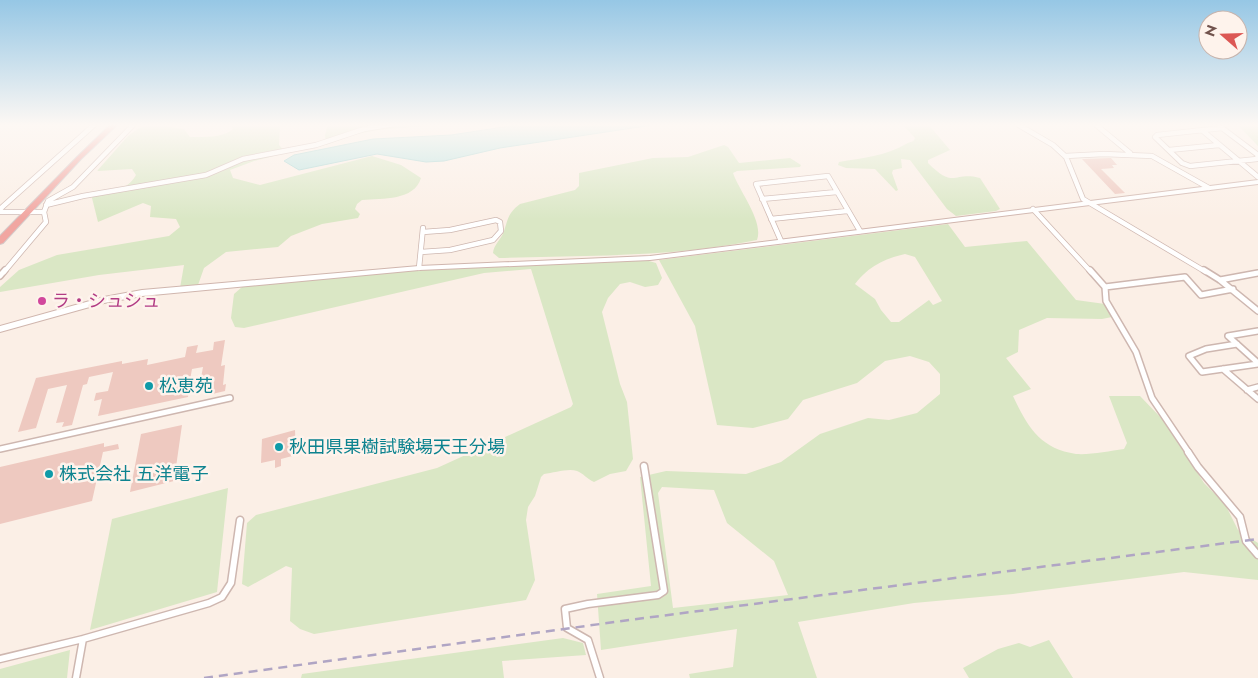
<svg xmlns="http://www.w3.org/2000/svg" width="1258" height="678" font-family="Jost,'Noto Sans JP',sans-serif">
  <rect width="100%" height="100%" fill="#fbefe6"/>
  <path fill="#dae7c5" fill-rule="evenodd" d="M230,124H280L279,145L286,153L254,161L230,170L233,178L260,185L372,156L401,165L421,178C414,201 383,198 362,200L357,204L355,209L360,214L358,218L322,224L291,236L278,247L226,252L204,268L198,285L180,288L184,265L99,275L0,292V287L19,270L57,255L169,236L180,227L176,219L150,217L151,206L143,203L98,222L92,198L95,192C113,190 126,192 136,175L132,169L97,171L128,136L139,128L155,125L184,129L190,137C203,137 224,138 233,129Z
    M328,124H448L377,130L353,135L326,145L325,135Z
    M902,124H928L950,150L928,160V163C955,190 953,171 980,178L1000,209L996,211L956,216L947,209L910,160L901,159L902,168L893,170L892,173L898,190L896,191L875,169L846,168L838,165L839,162C862,158 886,156 906,144C911,141 913,143 915,138Z
    M1237,124H1258V146Z
    M724,145L728,147L739,163L790,158L801,165L800,167L737,171L733,173C739,191 764,221 757,240C672,258 584,255 499,258L493,253C494,244 501,240 504,231C508,219 508,213 520,204L575,190L579,186V173L653,158L688,157Z
    M948,224L965,247L1027,241L1076,300L1105,304L1112,317L1102,319L1047,318L1019,330L1018,352L1006,358L1031,389L1013,396C1027,426 1040,449 1076,454C1091,455 1109,451 1124,449L1127,443L1109,396H1140L1165,422L1204,483L1225,504L1238,530L1258,543V580L1184,572L1013,594L914,603L798,622L817,678H690L689,674L733,667L737,629L601,650L597,594L651,586L640,477L666,471L746,474L781,462L820,434L868,418L889,420L917,413L940,394V374L929,362L910,356L885,361L857,383L803,400L788,419L753,428L717,425L695,326L659,260ZM905,254L915,257L942,301L933,305L929,300L899,322H891L881,310L875,299L855,284C869,266 884,259 905,254ZM662,487L714,490L727,523L774,561L788,595L673,608L658,493Z
    M627,260L649,261L656,263L662,278L658,285L645,287L630,282L620,284L608,298L602,312L620,384L627,402L633,459L626,471L610,474L594,482C587,479 583,473 577,471C568,468 554,473 544,474L541,477L535,496L528,507L526,520L535,580L526,600L314,634L300,629L290,621L292,568L286,566L248,587L242,584L247,523L256,515L437,468L571,407L573,404L531,269L484,273L244,328L235,327L231,318L234,294L242,287L415,270Z
    M228,488L217,592L90,630L112,519Z
    M563,638L583,643L586,655L502,661L504,678H301L302,674Z
    M1049,640L1073,678H969L963,668L998,649L1019,643L1030,647Z
    M70,650L67,678H0V669Z"/>
  <path fill="#bce3e1" stroke="#a3d4d2" d="M523,124H659L500,148L444,161L426,162L377,154L299,170L284,161L294,155L373,139L451,135Z"/>
  <path fill="#eec9c0" fill-rule="evenodd" d="M1111,158L1117,165H1112L1114,168L1101,169L1125,193L1115,194L1082,159Z
    M225,340L221,366L225,365L223,385L226,384L225,391L208,395L209,388L201,389V385L189,388L188,397L98,416L102,399L94,401L96,393L108,391L113,372L89,377L87,384L83,385L72,425L62,427L64,422L56,423L67,385L48,389L36,428L18,432L36,378L122,361V364L148,359L147,365L185,357L187,347L198,345L196,353L213,350L214,342ZM203,367L201,378L190,380L192,369Z
    M182,425L174,481L130,492L141,434Z
    M295,430L296,455L281,459V466L275,468V460L261,463L262,439Z
    M104,443V447L118,444L119,449L103,452L92,501L0,524V467Z"/>
  <g fill="none" stroke-linecap="round" stroke-linejoin="round">
    <defs>
      <path id="street-far2" d="M1017,124L1053,145L1066,157L1083,199L1206,272
        M1095,124L1130,153
        M1222,128L1258,155L1257,159L1190,166L1182,163L1155,137L1157,135Z
        M1203,131L1258,177
        M1169,150L1219,145
        M1065,156L1104,154L1152,156L1209,188
        M762,199L837,192
        M46,205L83,196L206,175L243,159L316,145L364,129L394,124
        M0,209L95,124
        M1033,209L1091,272
        M0,212H44
        M771,219L847,211
        M781,241L756,184L828,176L860,231
        M421,252L450,250L493,240L501,231L500,222L496,220L450,230L423,232
        M419,268L423,228
        M4,272L46,222L44,212L48,201L73,187L134,124"/>
      <path id="street-far1" d="M1090,270L1105,287
        M1204,270L1220,280L1258,311
        M0,276L5,270
        M1220,280L1258,273
        M1105,287L1106,301L1136,352L1152,398L1189,453
        M1105,287L1185,277L1201,295L1233,289
        M1258,331L1228,336L1258,363
        M1237,344L1206,349L1189,356L1202,372L1258,364
        M1223,369L1258,399
        M1247,390L1258,387
        M0,449L230,398"/>
      <path id="street" d="M1188,452L1198,467L1240,517L1246,541L1258,555
        M0,659L83,639L209,603L222,597L231,583L240,520
        M76,678L83,639
        M600,678L588,640L567,628L565,609L588,604L658,595L664,591L644,466"/>
      <path id="secondary" d="M1258,180V184L650,260L419,270L142,296L104,303L0,332V326L104,297L142,290L419,266L650,256Z"/>
      <path id="highway" d="M111,124H118L81,159L3,243L0,244V236L77,157Z"/>
    </defs>
    <use href="#street-far2" stroke="#ceb7b0" stroke-width="6"/>
    <use href="#street-far1" stroke="#ceb7b0" stroke-width="8"/>
    <use href="#street" stroke="#ceb7b0" stroke-width="9"/>
    <use href="#secondary" stroke="#d0b6ae" stroke-width="2"/>
    <use href="#highway" stroke="#d5cbca" stroke-width="2"/>
    <use href="#street-far2" stroke="#fff" stroke-width="4.5"/>
    <use href="#street-far1" stroke="#fff" stroke-width="5"/>
    <use href="#street" stroke="#fff" stroke-width="6"/>
    <use href="#secondary" fill="#fff" fill-rule="evenodd"/>
    <use href="#highway" fill="#f1a6a1" fill-rule="evenodd"/>
    <path stroke="#b0a5c4" stroke-width="2.5" stroke-dasharray="9 6" stroke-linecap="butt" d="M204,678L637,619L1258,539"/>
  </g>
  <linearGradient id="sky" x2="0" y2="1"><stop stop-color="#96c7e5"/><stop offset="0.57" stop-color="#fdf8f4"/><stop offset="1" stop-color="#fdf8f4" stop-opacity="0"/></linearGradient>
  <rect width="1258" height="219" fill="url(#sky)"/>
  <circle fill="#d1479c" stroke="#fef3ec" stroke-width="2" cx="42" cy="301" r="5"/>
  <g fill="#0f9aa8" stroke="#fef3ec" stroke-width="2">
    <circle cx="149" cy="386" r="5"/>
    <circle cx="279" cy="447" r="5"/>
    <circle cx="49" cy="474" r="5"/>
  </g>
  <g text-anchor="middle" stroke-width="5" stroke-linejoin="round" paint-order="stroke">
    <g font-size="18" fill="#b23c85" stroke="#fef3ec" text-anchor="start">
      <text x="52" y="307">ラ・シュシュ</text>
    </g>
    <g font-size="18" fill="#0d838f" stroke="#fef3ec" text-anchor="start">
      <text x="159" y="392">松恵苑</text>
      <text x="289" y="453">秋田県果樹試験場天王分場</text>
      <text x="59" y="480">株式会社 五洋電子</text>
    </g>
  </g>
  <g transform="translate(1223 35) rotate(290)"><circle r="24" fill="#fef3ec" stroke="#c6b3ac"/>
  <path d="M0-4L9 19L0 12L-9 19Z" fill="#dc5754"/>
  <text y="-8" font-size="14" font-weight="bold" text-anchor="middle" fill="#72534d">N</text>
  </g>
</svg>
